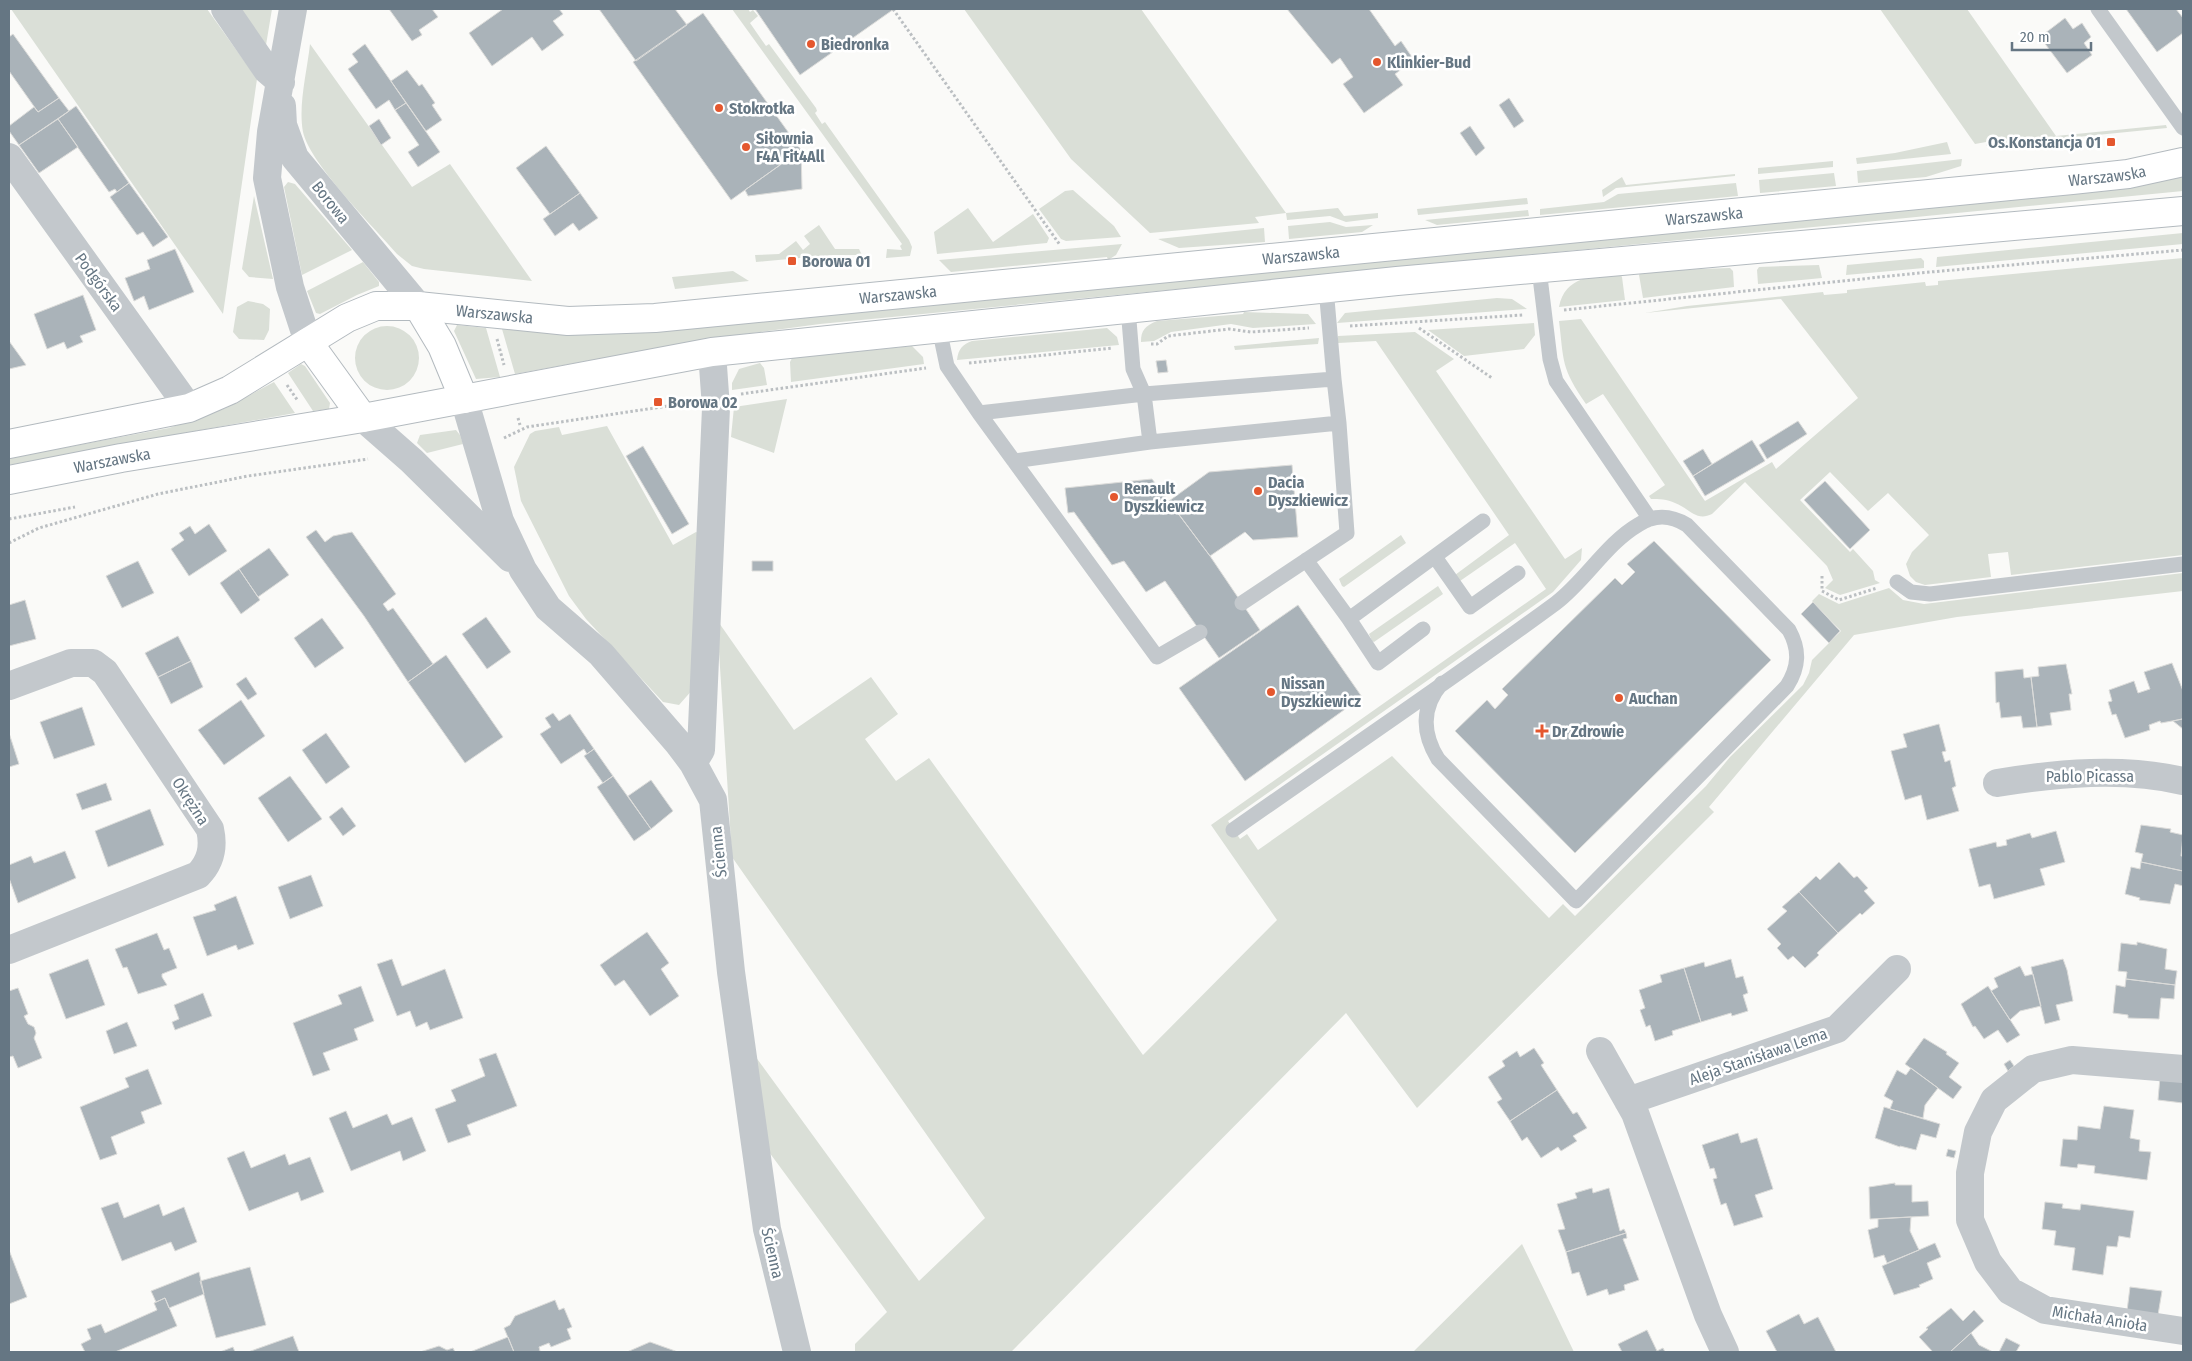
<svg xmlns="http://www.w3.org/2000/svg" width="2192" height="1361" font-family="'Fira Sans Condensed',sans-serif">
  <rect width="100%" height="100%" fill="#fafaf8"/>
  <path fill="#dadfd7" d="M11,9H207L257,79L223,314Z
    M240,9H272L266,45Z
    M732,9H748L750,12L753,10L758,16L750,23L766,46L769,44L816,108L817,111L815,113L822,124L825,122L909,240L912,247L910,256L886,258L887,249L902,250L900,246L902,244Z
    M964,9H1141L1286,213L1338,208L1344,216L1378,213V218L1346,222L1330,216L1287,220L1286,213L1255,217L1259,223L1150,233L1071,159Z
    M1880,9H1967L2056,136L2166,125L2167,128L1986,146V142L1975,144Z
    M310,44L412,187L450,164L532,281L424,269L412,266L397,254C374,227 310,164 303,132C298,105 307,72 310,44Z
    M1947,142L1951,154L1857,164L1856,158L1895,153Z
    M1962,159L1961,166L1926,177L1858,183L1857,171Z
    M1833,161V167L1758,174V168Z
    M1834,173L1836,186L1760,193L1759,180Z
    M1735,174V176L1616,188L1603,197L1602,190L1622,177L1626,185Z
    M2183,177V191L820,324L702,340L515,374L502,329L564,334L652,332L2106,191Z
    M288,182L295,184L352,250L302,275L284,187Z
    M1736,183L1738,196L1540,215V209L1604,202L1618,194Z
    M1073,190L1114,226L1121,237L1066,241L1061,239L1039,209L1065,191Z
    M254,196L273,279L249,277L242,269Z
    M1527,198L1528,204L1418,215L1417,209Z
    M968,208L993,242L1033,214L1049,238L1047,243L937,254L934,232Z
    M1528,210L1529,216L1437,225L1425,220Z
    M1330,222L1346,227L1373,225L1362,232L1289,239L1288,226Z
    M819,225L835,249H859L862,255H832L756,262L755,255L779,254L796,241L803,250L810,244L804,236Z
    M1264,228L1265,242L1179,248L1158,239Z
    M2183,233V244L1936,267L1937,257Z
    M1122,244L1116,255L1108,260L1107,257L951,272L939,260Z
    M1921,258L1924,261V268L1846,275L1847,265Z
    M2183,258V555L2011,575L2008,552L1988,554L1991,577L1925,585L1916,582L1910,576L1906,564L1912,552L1929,535L1888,493L1868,511L1830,472L1800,500L1850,552L1853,549L1873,571L1875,580L1880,583L1840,595L1825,588L1833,580L1827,566L1745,482L1712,514C1696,522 1689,508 1675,503C1667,499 1659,499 1651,499L1649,496L1665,485L1603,394L1586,404C1561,368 1564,362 1559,321L1581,319L1705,501L1772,462L1776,469L1858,398L1781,299L1645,313L1687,306L1823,292L1824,295L1847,293V290L1925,282L1926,286L1938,285V281Z
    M363,262L379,282V286L357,295L320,314L316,313L307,291Z
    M1819,265L1822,278L1758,284L1757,270L1759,267Z
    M1730,268L1733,271L1734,287L1643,298L1639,275L1642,271Z
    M733,271L749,281L675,289L672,277Z
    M1619,273L1622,277L1625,300L1559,307C1565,276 1593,276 1619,273Z
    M1497,298L1512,299L1527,309L1337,323L1345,313Z
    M248,301L263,304L270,309L269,330L264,340L239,339L233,332L237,307Z
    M1244,312L1308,314L1316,324L1253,328L1231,324L1171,332L1154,341L1141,342C1141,330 1145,326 1157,321L1243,314Z
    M1534,323L1535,335L1524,349L1464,356L1428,330Z
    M457,325L486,328L500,377L476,379L454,331Z
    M355 358a32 32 0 1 1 64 0a32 32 0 1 1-64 0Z
    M1107,328L1117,337L1119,345L957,360C958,349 963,344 972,341Z
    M1415,332L1454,359L1436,371L1565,559L1582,548L1581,560L1553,592L1228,821L1240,839L1247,834L1258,850L1392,756L1549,918L1563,904L1575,916L1706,786L1730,757L1803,685L1809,673L1812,660L1841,631L1812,601L1819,594L1839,604L1889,588L1903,600L1924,604L2183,573V591L1957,617L1854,635L1709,807L1714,812L1417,1108L1346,1013L1011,1352H855V1344L887,1312L769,1152L755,1056L919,1281L985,1218L732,857L717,620L794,730L871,677L898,714L865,739L896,781L929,758L1143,1055L1277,920L1211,825L1546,589L1515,543L1460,581L1455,575L1509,535L1376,341L1338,343V336Z
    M1319,338L1318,344L1235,350L1234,346Z
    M912,346L923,357L924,364L791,382L790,362L792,358Z
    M760,363L764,368L767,385L732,390V383L739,369Z
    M301,364L305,366L330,403L329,409L313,411L288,373Z
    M274,382L295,413L9,465V458L169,428L226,408Z
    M787,399L774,453L731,437L734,407Z
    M607,426L673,545L696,532L701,534L694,688L679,705L663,702L586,619L569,596L521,501L514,467L530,434L535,431L559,427L562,435Z
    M456,430L460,435L463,444L427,453L417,443L420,435Z
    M1401,535L1406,543L1344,587L1342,586L1339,579Z
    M1438,586L1443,594L1374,642L1372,641L1369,634Z
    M1522,1244L1574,1352H1413Z"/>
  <path fill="#aab3b9" stroke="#dcdcda" d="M389,9H432L438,17L419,30L422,35L412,41Z
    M503,9H559L563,14L553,21L564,35L542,51L532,37L492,66L469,33Z
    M599,9H675L687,25L636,61Z
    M755,9H894L800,75Z
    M1287,9H1369L1395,46L1401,41L1414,60L1395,74L1403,85L1364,113L1343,84L1353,77L1340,58L1332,64Z
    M2126,9H2176L2183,18V33L2157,52Z
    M703,13L801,150L731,200L633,62Z
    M2065,18L2073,29L2082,23L2091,37L2084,43L2092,55L2067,73L2040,37Z
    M13,34L59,98L38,112L9,71V37Z
    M365,44L406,103L395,110L389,100L376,109L348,69L358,62L352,54Z
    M407,70L419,86L422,84L435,103L432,105L442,120L426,131L391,81Z
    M59,98L69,111L19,145L9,131V126L34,107L38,112Z
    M1509,98L1524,121L1514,128L1499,105Z
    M406,103L440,152L418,167L408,152L419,145L395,110Z
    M76,106L129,183L117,192L115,189L109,192L58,119Z
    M58,119L78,147L39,173L19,145Z
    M379,119L391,138L381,145L369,126Z
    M1470,126L1485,148L1476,156L1460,133Z
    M546,146L580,193L550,214L516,168Z
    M801,150L802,189L748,196L745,190Z
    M129,183L168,237L153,247L143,232L137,235L110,197Z
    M580,193L598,218L579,231L573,223L555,236L543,219Z
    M175,249L194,292L149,310L144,296L134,301L125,278L150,269L147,260Z
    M83,295L96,330L80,336L83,342L67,349L64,342L47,349L34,314Z
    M9,341L22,359L26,365L9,369Z
    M1166,360L1168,372L1158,373L1156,361Z
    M1798,421L1807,434L1767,459L1759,445Z
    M1752,440L1765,461L1705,496L1693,476Z
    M643,446L689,524L672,534L626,456Z
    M1703,449L1712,464L1693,476L1683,461Z
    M1292,465L1298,537L1253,540L1245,532L1210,556L1169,501L1209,472Z
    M1152,479L1210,556L1260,630L1219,658L1165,581L1146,592L1124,561L1112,565L1074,512L1068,513L1065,488Z
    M1825,481L1870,530L1850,549L1804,500Z
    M209,524L227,551L189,576L171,549L184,540L179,533L190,526L195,534Z
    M316,530L325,542L333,536L352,532L396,594L383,604L388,611L393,608L433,664L408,682L364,616L306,537Z
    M1654,541L1771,660L1575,853L1455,731L1487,700L1495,709L1508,695L1502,689L1615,578L1622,585L1635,572L1627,564Z
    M269,548L289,575L258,597L239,569Z
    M138,561L154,593L122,608L106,576Z
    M752,561H773V571H752Z
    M239,569L260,600L241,614L220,583Z
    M25,600L36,639L9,646V605Z
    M1813,602L1840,631L1829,643L1801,614Z
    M1298,605L1362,697L1245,781L1179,688Z
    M486,617L511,652L487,669L462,634Z
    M322,618L344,648L315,668L294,638Z
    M178,636L191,661L158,677L145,653Z
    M446,655L503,737L465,763L408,682Z
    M191,661L203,687L171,704L158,677Z
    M2172,663L2183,691V719L2161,723L2160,721L2149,725L2150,730L2125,738L2116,714L2112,715L2108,702L2112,701L2109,690L2134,681L2138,693L2150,689L2144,672Z
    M2066,664L2072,694H2069L2071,710L2050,713L2052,725L2037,727L2031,677L2039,676L2038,667Z
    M2023,669L2024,678L2031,677L2037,727L2023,728L2021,716L2001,718L1999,702L1996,703L1995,672Z
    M246,677L257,694L248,700L236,684Z
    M241,700L265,736L224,765L198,730Z
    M82,707L95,745L54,759L40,722Z
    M553,713L559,721L570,714L594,749L587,754L584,749L561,764L540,734L551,727L545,718Z
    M2182,719H2183V729L2173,721Z
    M1939,724L1946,751L1942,752L1945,762L1950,760L1956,786L1952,788L1959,811L1927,820L1921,795L1905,800L1891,751L1907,747L1903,734Z
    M9,733L19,764L9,767Z
    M326,733L350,767L326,784L302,750Z
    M594,749L613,776L603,783L584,756Z
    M290,776L322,819L288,842L258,798Z
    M613,776L651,829L634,841L597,787Z
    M651,780L673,811L651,829L628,796Z
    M106,783L112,800L82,810L76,794Z
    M342,807L356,826L343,836L329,817Z
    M150,809L164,845L108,867L95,831Z
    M2141,825L2171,829L2170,832L2183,835L2181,856H2183V871L2141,862L2143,854L2135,852Z
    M2056,831L2065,862L2040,869L2045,885L1994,899L1990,884L1979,887L1969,849L1996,842L1997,847L2007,845L2006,840L2030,833L2032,838Z
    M65,851L76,878L18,903L9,878V865L31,856L34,863Z
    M1839,862L1854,878L1857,876L1868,888L1864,891L1875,903L1862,915L1860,913L1838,933L1799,892L1816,876L1820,880Z
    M2141,862L2183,871V886L2175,884L2170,904L2139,900L2140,898L2125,894L2131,867L2140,869Z
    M311,875L323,906L290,919L278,887Z
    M1799,892L1838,933L1817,953L1819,955L1805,968L1793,956L1788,960L1777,948L1781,944L1767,929L1787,911L1782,907Z
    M236,896L254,944L238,950L236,945L207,956L193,917L216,910L214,905Z
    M647,932L669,963L661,969L679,996L650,1016L624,980L615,986L600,965Z
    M157,933L164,950L169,948L177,968L162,974V977L167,985L138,994L127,967L123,968L115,949Z
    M2137,942L2167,949L2165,969L2177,971L2175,985L2126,979L2127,972L2118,971L2121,943L2137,945Z
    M88,959L105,1005L66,1019L49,974Z
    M392,959L402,986L445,969L463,1018L430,1030L427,1022L416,1027L410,1011L397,1016L377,964Z
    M1731,959L1736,978L1743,976L1748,993L1743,995L1748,1011L1732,1016L1731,1013L1701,1022L1684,968L1704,962L1705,967Z
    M2063,959L2067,970L2073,1001L2056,1005L2060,1020L2045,1024L2031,967Z
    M2020,966L2025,976L2033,974L2041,1006L2020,1011L2010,1020L1991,991L1998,987L1994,978Z
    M1684,968L1701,1022L1672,1031L1673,1035L1655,1041L1650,1025L1646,1027L1640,1010L1645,1008L1639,990L1662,982L1660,975Z
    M2126,979L2175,985L2174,999L2161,998L2159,1019L2128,1018V1015L2113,1013L2116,985L2125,987Z
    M361,986L374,1021L354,1029L358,1040L323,1053L330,1070L313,1076L293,1023L342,1004L338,995Z
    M1988,986L2020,1035L2007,1043L1998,1030L1984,1039L1975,1026L1973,1027L1961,1004Z
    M18,988L28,1014L24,1016L28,1024L34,1027L36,1033L34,1038L42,1058L18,1068L13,1056L9,1057V991Z
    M203,993L212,1016L175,1030L172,1022L179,1019L174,1005Z
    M127,1022L137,1046L114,1054L106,1031Z
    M1924,1038L1947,1052L1946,1054L1959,1063L1949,1077L1962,1087L1953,1099L1905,1064Z
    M1534,1048L1544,1063L1541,1065L1557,1090L1510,1121L1497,1102L1502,1099L1488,1077L1505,1066L1502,1061L1517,1051L1520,1057Z
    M496,1053L517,1106L467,1125L471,1135L448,1143L435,1109L456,1101L451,1090L485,1076L479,1059Z
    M2010,1060L2014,1066L2008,1071L2004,1064Z
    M1911,1068L1938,1088L1925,1105L1923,1118L1890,1109L1893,1101L1884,1096L1897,1070L1906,1075Z
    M148,1069L162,1104L141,1112L145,1123L111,1137L117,1154L100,1160L80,1107L129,1087L125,1078Z
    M2160,1077L2183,1080V1103L2158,1100Z
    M1557,1090L1573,1114L1577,1112L1587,1128L1573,1136L1577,1141L1561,1151L1558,1147L1541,1158L1527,1137L1522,1141L1510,1121Z
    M2104,1106L2134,1110L2130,1138L2140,1140L2139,1151L2151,1152L2147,1180L2094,1173L2095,1166L2078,1164L2077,1168L2060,1166L2063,1139L2077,1140L2078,1126L2100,1129Z
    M1884,1107L1940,1124L1936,1138L1921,1134L1916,1150L1900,1146V1147L1875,1138Z
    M346,1111L353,1128L387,1114L392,1125L412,1117L426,1151L403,1161L400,1151L351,1171L329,1118Z
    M1738,1133L1741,1143L1757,1138L1773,1189L1755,1195L1763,1217L1734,1226L1726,1203L1721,1205L1713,1179L1717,1178L1714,1168L1710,1169L1702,1145Z
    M1948,1149L1956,1151L1954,1158L1946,1156Z
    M244,1151L251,1168L285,1154L289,1165L310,1157L324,1192L301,1201L298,1192L249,1211L227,1158Z
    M1895,1183V1185H1912V1202L1928,1201L1929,1216L1870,1219L1869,1187Z
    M1592,1188L1593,1193L1609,1188L1620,1231L1624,1229L1626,1233L1566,1252L1558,1230L1565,1229L1557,1204L1577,1198L1575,1193Z
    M118,1202L124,1218L159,1204L163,1216L184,1207L197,1242L175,1251L171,1242L122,1261L101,1208Z
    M2045,1202L2063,1204L2062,1208L2080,1210L2081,1204L2134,1211L2130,1238L2119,1236L2117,1247L2107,1246L2103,1275L2072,1270L2075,1248L2054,1245L2056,1231L2042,1229Z
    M1911,1217L1910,1231L1919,1250L1887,1263L1884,1255L1874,1258L1868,1230L1878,1227V1219Z
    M1626,1233L1627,1238L1623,1239L1639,1280L1624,1285L1625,1290L1609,1295L1607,1289L1587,1296L1579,1272L1572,1274L1566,1252Z
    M1935,1243L1941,1257L1927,1263L1933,1279L1919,1285L1920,1287L1894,1295L1882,1266Z
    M9,1250L27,1297L9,1304Z
    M250,1267L266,1325L216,1338L200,1281Z
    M199,1272L204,1294L169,1308L165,1298L156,1302L151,1291Z
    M2130,1287L2162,1291L2158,1315L2127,1311Z
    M165,1298L177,1326L115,1352H85L81,1344L91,1339L87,1329L101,1324L105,1333L157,1310L154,1303Z
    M555,1300L559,1310L564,1308L572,1327L567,1329L571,1339L551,1347L549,1343L539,1347L540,1351L536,1352H514L504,1328L510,1325L515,1316Z
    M1951,1308L1963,1321L1974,1310L1984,1321L1950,1352H1933L1919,1337L1928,1329L1926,1328Z
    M1799,1314L1804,1324L1818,1317L1836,1352H1777L1766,1331Z
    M1647,1330L1657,1351L1663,1348L1665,1352H1622L1618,1344Z
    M1971,1333L1979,1345L1993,1352H1950Z
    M293,1336L299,1352H248Z
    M508,1337L514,1352H470Z
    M2006,1338L2020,1345L2016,1352H1999Z
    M650,1342L678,1352H627Z
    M439,1346L447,1350L453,1348L455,1352H420Z
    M233,1347L235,1352H220Z"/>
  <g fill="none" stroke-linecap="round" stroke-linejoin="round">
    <defs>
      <g id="secondary">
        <path d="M418,306L442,346L464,399"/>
        <path d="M308,342L363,418"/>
        <path id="s1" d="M9,444L189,408L230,390L347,318L376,306H418L568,321L655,318L2072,180L2128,174L2183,162"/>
        <path id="s2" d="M9,480L121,458L363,418L712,352L1397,281L2183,211"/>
      </g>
    </defs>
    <use href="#secondary" stroke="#b3babf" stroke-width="30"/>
    <path stroke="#bbbfc2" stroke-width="3" stroke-dasharray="2.5 2.5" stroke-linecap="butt" d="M893,9L1060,245
      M1564,310L1919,273L2183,250
      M1350,326L1523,315
      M1419,328L1492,378
      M497,339L504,365
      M1151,344H1157L1168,336L1229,329L1251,332L1309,328
      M969,363L1112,348
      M287,385L298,401
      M741,394L926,368
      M518,418L520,425
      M504,438L527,427L688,403
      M9,519L75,507
      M9,543L39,528L158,494L248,476L368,459
      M1822,576V591L1839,600L1877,588"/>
    <path stroke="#c3c8cc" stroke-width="15" d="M2098,9L2183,128
      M1539,269L1550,359L1556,381L1650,519
      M1128,308L1133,369L1144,394L1334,379L1326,288
      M939,328L947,366L979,413
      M1334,379L1339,423
      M1150,442L1144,394L979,413L1157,657L1200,632
      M1014,461L1150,442L1339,423L1347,533L1242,603
      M1435,557L1470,607L1518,573
      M1306,560L1349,619L1483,521
      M1897,582L1911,592L1930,594L2183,564
      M1349,619L1378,663L1423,629
      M1233,830C1341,754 1450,681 1556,603C1585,581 1607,543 1638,525C1655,514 1670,515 1687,525L1789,630C1800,650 1799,667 1787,686L1576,901L1438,759C1422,733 1421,707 1442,683"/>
    <path stroke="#c3c8cc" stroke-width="28" d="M225,9L267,70L281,82
      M293,9L271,132L267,178L290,287L308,342
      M282,106L283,125L295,158L418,306
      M9,157L189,408
      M464,399L500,521L523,570L548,608L601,654L678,743L693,763L713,800L731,972L767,1229L797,1352
      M363,418L412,461L510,558
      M9,686L71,663H93L105,672L210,829C214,847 211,862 198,875L9,950
      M693,763L701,750L716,408L712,352
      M1997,783C2058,773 2123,767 2183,781
      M1600,1051L1635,1113L1708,1315L1725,1352
      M2183,1069L2072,1060L2033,1069L1994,1100L1978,1132L1970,1173V1220L1988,1262L2010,1291L2045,1310L2183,1331
      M1628,1101L1837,1029L1897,969"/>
    <use href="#secondary" stroke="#fff" stroke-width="28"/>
  </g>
  <g fill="#e4572e" stroke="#fff" stroke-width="2">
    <circle cx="811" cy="44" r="5"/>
    <circle cx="1377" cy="62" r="5"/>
    <circle cx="719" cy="108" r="5"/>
    <rect x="2106" y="137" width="10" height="10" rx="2.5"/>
    <circle cx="746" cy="147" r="5"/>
    <rect x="787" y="256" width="10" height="10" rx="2.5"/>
    <rect x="653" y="397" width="10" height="10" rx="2.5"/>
    <circle cx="1258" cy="491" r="5"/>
    <circle cx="1114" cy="497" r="5"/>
    <circle cx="1271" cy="692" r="5"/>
    <circle cx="1619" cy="698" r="5"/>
    <path d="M1539.5 723.5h5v5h5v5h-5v5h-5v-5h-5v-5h5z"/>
  </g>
  <g text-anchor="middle" stroke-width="5" stroke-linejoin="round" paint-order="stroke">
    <g font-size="16" font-weight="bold" fill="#657683" stroke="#fff" text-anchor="start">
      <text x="821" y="50">Biedronka</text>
      <text x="1387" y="68">Klinkier-Bud</text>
      <text x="729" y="114">Stokrotka</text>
      <text x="756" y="144">Siłownia<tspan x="756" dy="18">F4A Fit4All</tspan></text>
      <text x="2101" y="148" text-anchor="end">Os.Konstancja 01</text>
      <text x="802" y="267">Borowa 01</text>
      <text x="668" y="408">Borowa 02</text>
      <text x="1268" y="488">Dacia<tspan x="1268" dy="18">Dyszkiewicz</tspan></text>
      <text x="1124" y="494">Renault<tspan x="1124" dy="18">Dyszkiewicz</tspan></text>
      <text x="1281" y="689">Nissan<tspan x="1281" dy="18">Dyszkiewicz</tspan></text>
      <text x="1629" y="704">Auchan</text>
      <text x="1552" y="737">Dr Zdrowie</text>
    </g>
    <g font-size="16" fill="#657683" stroke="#fff">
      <text dy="6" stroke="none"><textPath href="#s1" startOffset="2136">Warszawska</textPath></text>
      <text transform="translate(331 202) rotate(51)" y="6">Borowa</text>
      <text dy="6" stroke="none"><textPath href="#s1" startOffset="1731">Warszawska</textPath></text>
      <text dy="6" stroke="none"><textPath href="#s1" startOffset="1326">Warszawska</textPath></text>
      <text transform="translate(99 282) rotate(54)" y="6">Podgórska</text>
      <text dy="6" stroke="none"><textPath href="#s1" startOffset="921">Warszawska</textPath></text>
      <text dy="6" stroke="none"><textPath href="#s1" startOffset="516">Warszawska</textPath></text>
      <text dy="6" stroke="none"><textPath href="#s2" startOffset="105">Warszawska</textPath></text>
      <text x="2090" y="782">Pablo Picassa</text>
      <text transform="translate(191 801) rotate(57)" y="6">Okrężna</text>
      <text transform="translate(718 852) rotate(-96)" y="6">Ścienna</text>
      <text transform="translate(1758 1056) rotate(-19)" y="6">Aleja Stanisława Lema</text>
      <text transform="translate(773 1253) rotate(77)" y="6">Ścienna</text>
      <text transform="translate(2100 1318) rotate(9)" y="6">Michała Anioła</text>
    </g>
  </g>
  <rect width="2192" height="1361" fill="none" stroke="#657683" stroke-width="20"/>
  <path d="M2012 42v8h79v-8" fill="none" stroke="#657683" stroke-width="2.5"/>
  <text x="2020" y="42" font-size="15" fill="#657683" stroke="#ffffff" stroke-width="4" paint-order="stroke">20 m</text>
</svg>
